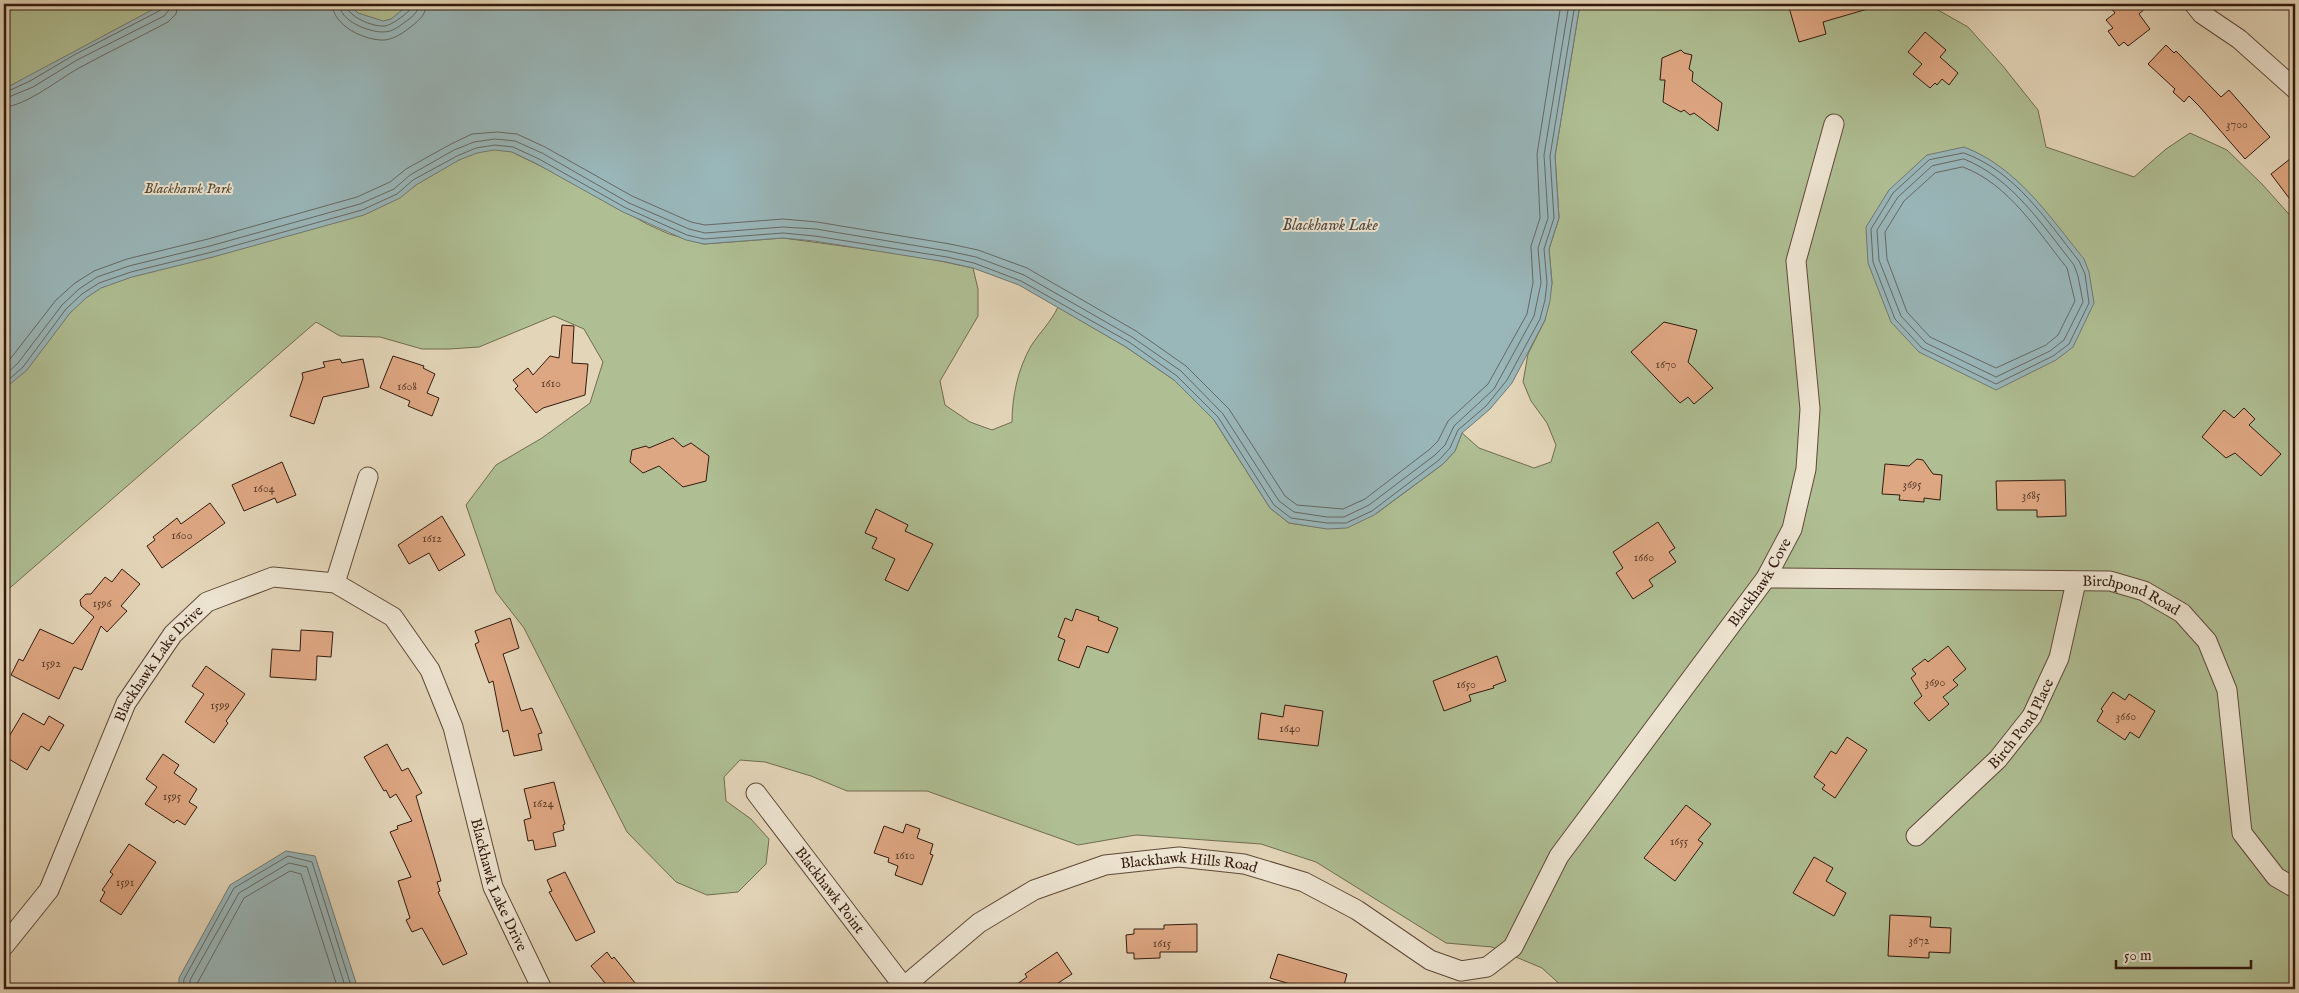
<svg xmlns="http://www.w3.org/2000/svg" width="2299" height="993" font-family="'IM FELL English',serif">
  <rect width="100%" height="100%" fill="#e3d5b8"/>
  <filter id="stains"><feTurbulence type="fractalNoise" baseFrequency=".004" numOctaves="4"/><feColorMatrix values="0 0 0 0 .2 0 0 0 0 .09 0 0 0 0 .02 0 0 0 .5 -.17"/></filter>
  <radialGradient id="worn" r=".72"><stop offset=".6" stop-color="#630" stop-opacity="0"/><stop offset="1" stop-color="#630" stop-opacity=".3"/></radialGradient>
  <path fill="#afbe93" stroke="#706c50" d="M4,4H683L512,152L565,178L647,224L669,234L704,244L783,238L917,256L973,268L978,289V316L940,381L945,405L970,422L992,430L1012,422C1012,396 1018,369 1031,346C1040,332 1051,322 1058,307L1126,347L1174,380L1214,420L1270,508L1289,523L1324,528L1377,513L1443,464L1455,451L1462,433L1479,448L1534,468L1551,462L1556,445L1547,423L1531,401L1523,382L1528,354L1545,320L1552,283L1549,249L1559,218L1555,156L1580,4H1934L1931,6L1968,27L2002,65L2038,110L2046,147L2134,177L2166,149L2190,133L2227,150L2262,184L2295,221V989H1565L1542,968L1492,947L1446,943L1316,862L1261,844L1136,835L1078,845L927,791H847L811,776L765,762L740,760L724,777L726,801L751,819L769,839L766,864L738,892L707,895L676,882L627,832L524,628L496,592L466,505L496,465L542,438L590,403L603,362L584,329L554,316L479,347L449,349H422L380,337L340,336L316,322L4,593Z"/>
  <path fill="#99b6b9" stroke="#707874" d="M163,4H349L358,13L383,21L391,19L407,6L431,4H1580L1555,156L1559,218L1549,249L1552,283L1550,301L1545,320L1512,383L1490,409L1462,433L1455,451L1443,464L1374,515L1347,528L1327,529L1289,523L1270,508L1214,420L1174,380L1126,347L1019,285L973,268L946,262L814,241L783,238L704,244L686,240L623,212L537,164L512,152L494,150L477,153L459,160L416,185L400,198L364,215L213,257L132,277L101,288L86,298L70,313L27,370L4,389V89Z
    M1964,147C2017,167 2049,216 2084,259L2089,272L2094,303L2073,347L2056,360L1996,390L1919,352L1891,322L1868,263L1866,227L1889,190L1927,155Z
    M286,851L315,856L358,989H179V978L230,885Z"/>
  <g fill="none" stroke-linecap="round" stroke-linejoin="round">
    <path stroke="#666863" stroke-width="1" d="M332,4C333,26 365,41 385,40C397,38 404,32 412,26C420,19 426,15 426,4
      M339,4C340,21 368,32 383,32C394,32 400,25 408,20C414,15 418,12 419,4
      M346,4C347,17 373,27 385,26C393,24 397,20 403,16C407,12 412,10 412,4
      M4,93L30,81L74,55L161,10L164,4
      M4,99L33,87L77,60L164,16L169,10L170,4
      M4,107C26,106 59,79 79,68C108,52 138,38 168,22L176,14L178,4
      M1964,153C2015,171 2047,221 2079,261L2085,274L2089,303L2069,344L2053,356L1996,384L1922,348L1895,319L1873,262L1871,229L1893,193L1929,160Z
      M1964,159C2012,178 2043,226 2074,265L2078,276L2083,302L2064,340L2050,351L1996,377L1926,343L1901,316L1879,260L1877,230L1898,197L1932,166Z
      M1963,167C2009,184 2038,232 2067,268L2075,301L2058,335L2046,345L1996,368L1930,337L1907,312L1887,259L1885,232L1904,201L1935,173Z
      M4,367L56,300L75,283L94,271L127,259L208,239L357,197L390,182L406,169L451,144L472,134L497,132L517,134L545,147L632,196L691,222L705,225L783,219L817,222L950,244L978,250L1027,268L1136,331L1186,366L1229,409L1285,496L1297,505L1343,509L1365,499L1430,449L1438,441L1448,421L1488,384L1527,314L1533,283L1531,246L1540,218L1537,154L1561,4
      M4,376L18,363L62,305L79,289L97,277L129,266L210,246L360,204L394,189L410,175L454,150L474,142L495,139L515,141L542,153L629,203L689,229L705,233L783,227L816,229L948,251L976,257L1024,275L1132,337L1181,371L1223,414L1279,501L1294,512L1327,517H1344L1369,505L1435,455L1445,445L1454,426L1494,389L1534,316L1541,283L1538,248L1548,218L1544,155L1569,4
      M4,384L23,367L66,309L82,294L99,283L131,272L212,252L362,210L397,194L413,180L457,156L476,148L495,145L513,147L539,159L626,208L687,235L704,239L783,233L815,236L947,257L974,263L1021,281L1129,342L1177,376L1218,417L1274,505L1291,518L1327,523H1346L1372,511L1439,460L1450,448L1458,430L1486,406L1507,380L1540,319L1545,300L1547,283L1544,249L1554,218L1550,156L1575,4
      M183,989L184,979L234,888L288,856L312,862L352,989
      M190,989V980L239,893L289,863L307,867L346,989
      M197,989L198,982L244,898L290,871L301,874L338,989"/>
  </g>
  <path fill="#dea783" stroke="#321a0d" d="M1788,4H1871V8L1823,22L1826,34L1799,42Z
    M2108,4H2150L2139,14L2150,29L2128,46L2124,42L2119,46L2108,31L2113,28L2106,20L2115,13Z
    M1925,32L1946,50L1940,57L1958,73L1949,85L1942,79L1937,85L1935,83L1930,88L1913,74L1922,64L1908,52Z
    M2166,45L2174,53L2176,51L2221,97L2229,90L2270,137L2245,159L2199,106L2189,96L2184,102L2173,92L2175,89L2148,64Z
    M1681,50L1684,53L1692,55L1689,69L1693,72L1692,81L1722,103L1718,131L1694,113L1690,115L1684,110L1681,112L1663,102L1665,80H1660L1662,58Z
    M2295,155V206L2271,174Z
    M1664,322L1697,330L1688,362L1713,388L1694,404L1688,397L1680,403L1631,352Z
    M562,325L574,326L572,363L588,364L585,395L543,408L536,413L515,389L518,386L513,380L528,368L533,375L550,356L559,358Z
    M393,356L424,366L423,368L435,374L427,393L439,398L432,416L408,406L410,401L380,388Z
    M340,359L342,363L363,359L369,387L323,397L314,424L290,416L303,378L302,373L325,367L323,362Z
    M2244,408L2255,419L2249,425L2281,454L2261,476L2235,453L2226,458L2202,437L2224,410L2234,418Z
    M673,438L683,447L691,443L709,456L706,481L683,487L659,466L643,473L630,462L632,450L646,446L649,448Z
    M1917,459L1923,460L1933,474L1942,475L1940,500L1924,498V502L1899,500L1900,495L1882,494L1885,464L1909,466Z
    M282,462L296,495L277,503L275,498L244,511L232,485Z
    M2065,480L2066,516L2037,517V510H1997L1996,481Z
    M210,503L225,523L162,568L147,546L155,540L153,537L177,518L181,524Z
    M876,509L908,525L905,531L933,544L908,591L885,580L895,559L872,548L877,538L865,533Z
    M442,516L465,555L439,571L429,553L409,564L398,545Z
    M1658,522L1675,548L1669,552L1676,562L1649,580L1653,586L1633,599L1616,573L1623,568L1613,552Z
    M122,569L140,584L121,606L127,611L107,632L101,626L82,670L74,667L59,699L11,675L19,659L23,661L40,629L73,644L94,617L81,606L80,600L86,594H91L105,577L112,582Z
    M1076,609L1099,617L1098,620L1118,628L1108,653L1087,646L1079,668L1058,660L1065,640L1058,637L1065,618L1072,621Z
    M510,618L519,648L503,654L521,711L532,708L542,733L538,734L542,750L514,756L508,730L503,732L493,681L489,683L475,644L479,642L475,631Z
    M301,630L333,632L331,657L317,656L316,680L270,677L272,649L300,651Z
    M1948,646L1966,669L1953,680L1958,685L1943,697L1949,704L1929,721L1914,703L1922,696L1911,678L1916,674L1912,669L1925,659L1928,662Z
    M1497,656L1506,681L1493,686L1494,688L1469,695L1471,701L1444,711L1433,681Z
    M206,666L245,694L226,721L228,723L214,743L185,722L204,694L192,686Z
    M2113,692L2125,700L2129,694L2155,711L2139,738L2130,732L2125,740L2097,721L2103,711L2101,709Z
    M1285,705L1323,711L1318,746L1258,739L1261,713L1283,717Z
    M23,713L44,725L49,716L64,725L49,751L41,746L27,770L4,756V745Z
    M1847,737L1867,750L1835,798L1822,789L1825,785L1814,777L1831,751L1836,754Z
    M387,744L402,771L408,768L422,793L416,796L441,881L437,882L440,891L438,892L467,954L443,965L422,928L412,932L406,920L410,918L398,881L411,877L390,832L398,829L397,826L412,821L396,794L390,798L386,790L384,791L364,757Z
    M163,754L179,765L174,773L197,789L189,802L197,807L185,825L177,820L174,823L145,804L157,787L146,779Z
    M554,782L565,824L563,825L564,830L553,833L556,846L535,850L533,840L528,841L524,820L531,818L524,789Z
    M1686,805L1711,824L1698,840L1703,843L1675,881L1644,858Z
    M906,824L920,829L917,838L933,844L930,854L933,855L922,885L895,875L898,866L888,862L889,858L874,853L884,826L903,833Z
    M129,844L156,862L121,915L100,901L105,892L102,890L113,874L110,872Z
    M1814,857L1833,868L1826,881L1846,893L1834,916L1793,893Z
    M565,872L595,932L576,941L549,892L552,891L547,880Z
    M1890,915L1931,917L1930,927L1951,928L1950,953L1929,952V958L1888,956Z
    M1197,924V952H1160V958L1134,959V953H1127L1126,935L1134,934V929H1164V925Z
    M607,952L612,959L614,957L640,989H610L591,966Z
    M1057,952L1072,974L1049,989H1010L1027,977L1025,974Z
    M1278,954L1347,974L1343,989H1296L1297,986L1270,978Z"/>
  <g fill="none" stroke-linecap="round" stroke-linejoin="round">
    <defs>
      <g id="minor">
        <path d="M2194,4L2202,14L2239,39L2295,89"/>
        <path id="s1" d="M1766,578L2110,581L2144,591L2182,613L2207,641L2227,690L2242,833L2276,877L2295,888"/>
        <path d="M335,583L368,477"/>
        <path id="s2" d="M756,793L904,987"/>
        <path id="s3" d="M1916,836L1998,759L2032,716L2059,658L2076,582"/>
        <path id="s4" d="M4,946L49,890L126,703L173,634L207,602L273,577L335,583L393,617L430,670L453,727L493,887L542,989"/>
        <path id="s5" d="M901,989L979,923L1034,890L1105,865L1179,857L1244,864L1304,882L1357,910L1430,960L1461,971L1487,967L1513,947L1559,856L1766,578L1792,529L1806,469L1810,409L1796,261L1834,124"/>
      </g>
    </defs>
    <use href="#minor" stroke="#5e4938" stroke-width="21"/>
    <use href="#minor" stroke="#ede4d1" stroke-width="19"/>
  </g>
  <g text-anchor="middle" stroke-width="4" stroke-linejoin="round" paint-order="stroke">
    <g font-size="12" fill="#5d3d2a">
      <text x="2237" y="128">3700</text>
      <text x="1666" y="368">1670</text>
      <text x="551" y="387">1610</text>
      <text x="407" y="390">1608</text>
      <text x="1912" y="488">3695</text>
      <text x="264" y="492">1604</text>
      <text x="2031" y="499">3685</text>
      <text x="182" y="539">1600</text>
      <text x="432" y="542">1612</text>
      <text x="1644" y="561">1660</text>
      <text x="102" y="607">1596</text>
      <text x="51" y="667">1592</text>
      <text x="1935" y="686">3690</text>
      <text x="1466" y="688">1650</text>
      <text x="220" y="709">1599</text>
      <text x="2126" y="720">3660</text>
      <text x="1290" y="732">1640</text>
      <text x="172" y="800">1595</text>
      <text x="543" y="807">1624</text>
      <text x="1679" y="845">1655</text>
      <text x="905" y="859">1610</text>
      <text x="125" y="886">1591</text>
      <text x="1919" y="944">3672</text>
      <text x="1162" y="947">1615</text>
    </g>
    <g font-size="15" font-style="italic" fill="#584b35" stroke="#ede4d1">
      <text x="188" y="193">Blackhawk Park</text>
    </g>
    <g font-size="15" fill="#321a0d" stroke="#ede4d1">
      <text dy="5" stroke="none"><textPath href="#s5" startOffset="1126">Blackhawk Cove</textPath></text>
      <text dy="5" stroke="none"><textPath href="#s1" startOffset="368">Birchpond Road</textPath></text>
      <text dy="5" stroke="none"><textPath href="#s4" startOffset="325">Blackhawk Lake Drive</textPath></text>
      <text dy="5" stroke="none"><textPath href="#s3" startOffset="155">Birch Pond Place</textPath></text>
      <text dy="5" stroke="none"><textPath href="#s5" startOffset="326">Blackhawk Hills Road</textPath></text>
      <text dy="5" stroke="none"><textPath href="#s4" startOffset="895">Blackhawk Lake Drive</textPath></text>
      <text dy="5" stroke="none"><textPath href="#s2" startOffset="122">Blackhawk Point</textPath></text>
    </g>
    <g font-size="16" font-style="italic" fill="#514941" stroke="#ede4d1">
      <text x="1330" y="230">Blackhawk Lake</text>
    </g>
  </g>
  <rect width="2299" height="993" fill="none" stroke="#e3d5b8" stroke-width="20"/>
  <rect x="5" y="5" width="2289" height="983" fill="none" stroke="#321a0d" stroke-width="2.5"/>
  <rect x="10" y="10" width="2279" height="973" fill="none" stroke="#321a0d"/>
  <path d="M2116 960v8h135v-8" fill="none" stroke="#321a0d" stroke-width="2.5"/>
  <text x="2124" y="960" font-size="15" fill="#321a0d" stroke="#ede4d1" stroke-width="4" paint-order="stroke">50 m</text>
  <rect width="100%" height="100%" filter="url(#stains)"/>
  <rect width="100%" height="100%" fill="url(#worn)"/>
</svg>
